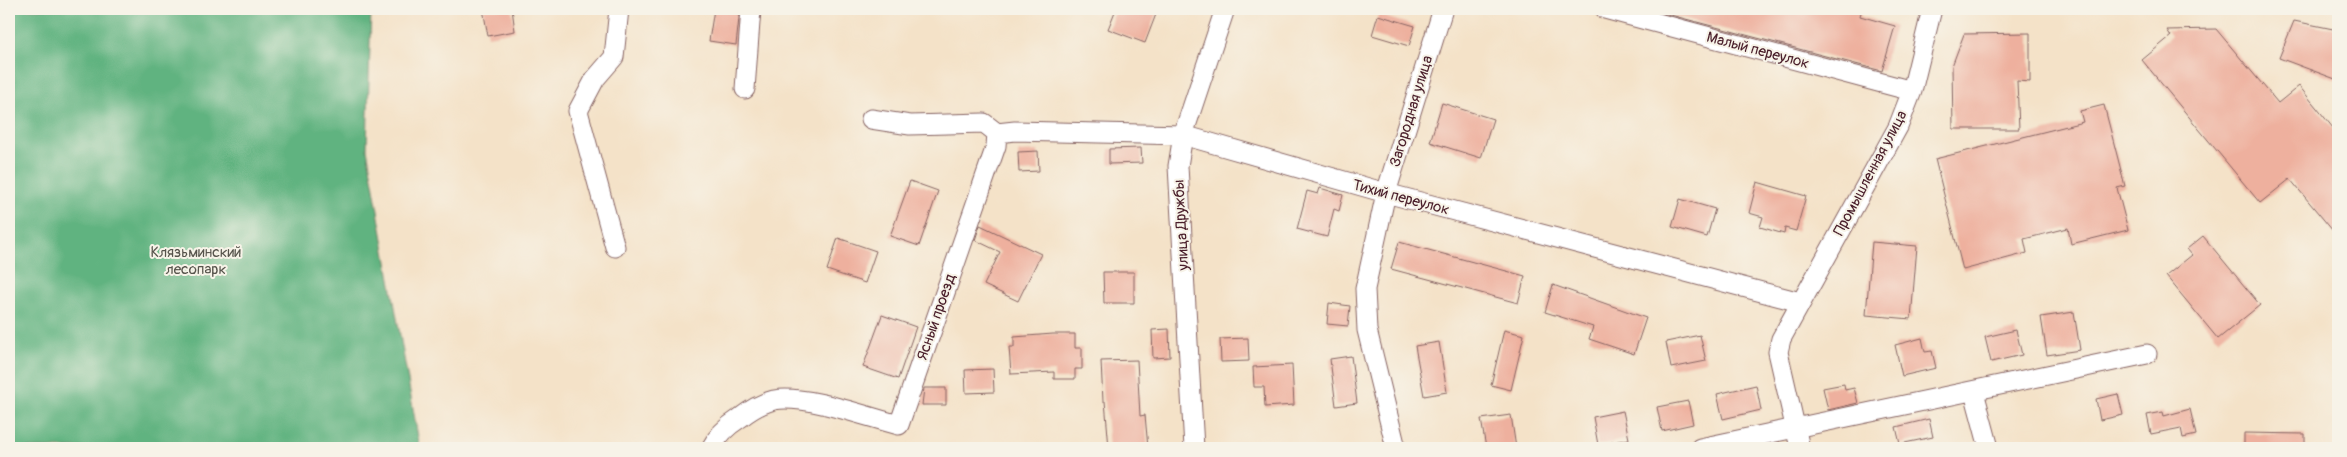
<svg xmlns="http://www.w3.org/2000/svg" width="2347" height="457" font-family="Pangolin,sans-serif">
  <rect width="100%" height="100%" fill="#f7f3e8"/>
  <filter id="ink" filterUnits="userSpaceOnUse"><feTurbulence type="fractalNoise" baseFrequency=".02" numOctaves="2"/><feDisplacementMap in="SourceGraphic" scale="10" xChannelSelector="R" yChannelSelector="G"/><feConvolveMatrix kernelMatrix="1 2 1 2 8 2 1 2 1" color-interpolation-filters="sRGB"/></filter>
  <filter id="wash" filterUnits="userSpaceOnUse"><feTurbulence type="fractalNoise" baseFrequency=".0096" numOctaves="4" result="noise"/><feDisplacementMap in="SourceGraphic" scale="20" xChannelSelector="R" yChannelSelector="G"/><feGaussianBlur stdDeviation="1.12" result="paint"/><feColorMatrix in="noise" values="0 0 0 0 0 0 0 0 0 0 0 0 0 0 0 0 0 1.4 0 .05"/><feComposite in="paint" operator="in"/></filter>
  <g filter="url(#wash)">
    <rect width="100%" height="100%" fill="#f4e2c8"/>
    <path fill="#60b380" stroke="#556956" d="M9,9H371L367,149L420,448H9Z"/>
    <g id="blocks">
      <path fill="#eeb09e" d="M483,9H512L515,31L488,36Z
        M714,9H740L736,45L709,41Z
        M1116,9H1158L1145,43L1108,29Z
        M1664,9H1862L1860,16L1895,26L1882,71L1663,13Z
        M1378,15L1415,26L1409,46L1372,35Z
        M2294,21L2338,30V80L2279,58Z
        M2216,29L2278,103L2299,86L2338,134V237L2290,179L2260,203L2142,60L2171,36L2167,30Z
        M2030,33V82L2017,81L2019,129H1953L1952,66L1964,34Z
        M1442,103L1493,119L1481,158L1430,142Z
        M2104,105L2125,186L2117,188L2128,230L2071,244L2068,228L2024,239L2027,253L1963,270L1935,159L2083,122L2080,111Z
        M1141,148L1142,163L1109,164V149Z
        M1038,151L1039,171L1019,172L1018,152Z
        M910,181L938,191L919,246L890,236Z
        M1757,182L1806,196L1796,231L1785,228L1784,234L1760,227L1763,217L1749,213Z
        M1320,188L1343,195L1339,211L1334,209L1327,237L1297,229L1307,191L1318,194Z
        M1680,199L1715,209L1707,237L1672,227Z
        M980,225L1041,254L1018,301L984,285L1000,252L975,240Z
        M2203,236L2260,305L2218,339L2166,276L2192,255L2187,249Z
        M838,238L876,251L865,283L827,270Z
        M1399,242L1525,276L1518,303L1391,269Z
        M1872,242L1917,246L1911,319L1866,315Z
        M1103,272H1134V303H1104Z
        M1553,285L1646,318L1634,354L1589,339L1593,327L1545,312Z
        M1329,303L1350,306L1348,326L1327,324Z
        M2074,312L2080,350L2047,355L2041,317Z
        M882,315L916,327L898,379L863,367Z
        M1169,329L1170,357L1153,358L1152,330Z
        M1504,330L1524,335L1511,390L1491,385Z
        M2016,330L2022,355L1991,362L1985,337Z
        M1053,334H1075V348H1082V369H1075V379H1054V372L1011,374L1009,347H1014V337Z
        M1700,335L1706,361L1671,368L1666,342Z
        M1248,338L1249,361L1221,362L1220,339Z
        M1922,338L1925,352L1932,351L1936,368L1902,376L1895,345Z
        M1439,342L1447,392L1424,396L1415,346Z
        M1351,356L1357,403L1336,406L1330,359Z
        M1137,360L1140,416L1145,415L1148,448H1109L1105,401H1103L1101,361Z
        M1292,365L1294,405L1265,407L1264,387H1254L1253,367Z
        M993,369L994,392L966,393L965,370Z
        M1844,384L1845,390L1854,388L1858,403L1828,410L1823,388Z
        M1756,385L1761,410L1723,419L1717,394Z
        M924,388H946V405H922Z
        M2118,394L2123,415L2100,420L2096,399Z
        M1688,401L1693,424L1662,431L1657,407Z
        M2190,409L2196,435L2183,438L2181,428L2151,434L2147,415L2163,412L2164,416Z
        M1623,411L1629,439L1598,445L1593,417Z
        M1511,415L1516,448H1486L1481,419Z
        M1929,419L1933,437L1900,444L1896,427Z
        M2244,433L2305,434V448H2244Z"/>
    </g>
  </g>
  <g filter="url(#ink)">
    <use href="#blocks" fill-opacity="0" stroke="#866362" stroke-width="1"/>
    <g fill="none" stroke-linecap="round" stroke-linejoin="round">
      <defs>
        <path id="minor" d="M1605,9L1912,91
          M745,89L751,9
          M997,133L1015,131L1183,135L1386,193L1800,302
          M615,247L578,111L595,79L614,57L619,9
          M1974,392L1989,448
          M711,448C717,436 729,425 740,418C750,410 762,403 774,400C805,394 867,417 899,425L996,146L997,133L984,123L910,125L871,119
          M1194,448L1178,166L1183,135L1225,9
          M1396,448L1367,330L1365,289L1386,193L1443,9
          M1700,448L2147,354
          M1800,448L1778,352L1781,339L1898,127L1912,91L1932,9"/>
      </defs>
      <use href="#minor" stroke="#866362" stroke-width="21"/>
      <use href="#minor" stroke="#fff" stroke-width="19"/>
    </g>
  </g>
  <g text-anchor="middle" stroke-width="4" stroke-linejoin="round" paint-order="stroke">
    <g font-size="15" fill="#4a1f2b" stroke="#f7f3e8">
      <text transform="translate(1758 50) rotate(15)" y="5">Малый переулок</text>
      <text transform="translate(1411 111) rotate(-73)" y="5">Загородная улица</text>
      <text transform="translate(1870 173) rotate(-62)" y="5">Промышленная улица</text>
      <text transform="translate(1401 197) rotate(15)" y="5">Тихий переулок</text>
      <text transform="translate(1181 225) rotate(-93)" y="5">улица Дружбы</text>
      <text transform="translate(936 317) rotate(-71)" y="5">Ясный проезд</text>
    </g>
    <g font-size="15" fill="#57544c" stroke="#f7f3e8">
      <text x="196" y="257">Клязьминский<tspan x="196" dy="17">лесопарк</tspan></text>
    </g>
  </g>
  <rect width="2347" height="457" fill="none" stroke="#f7f3e8" stroke-width="30"/>
</svg>
